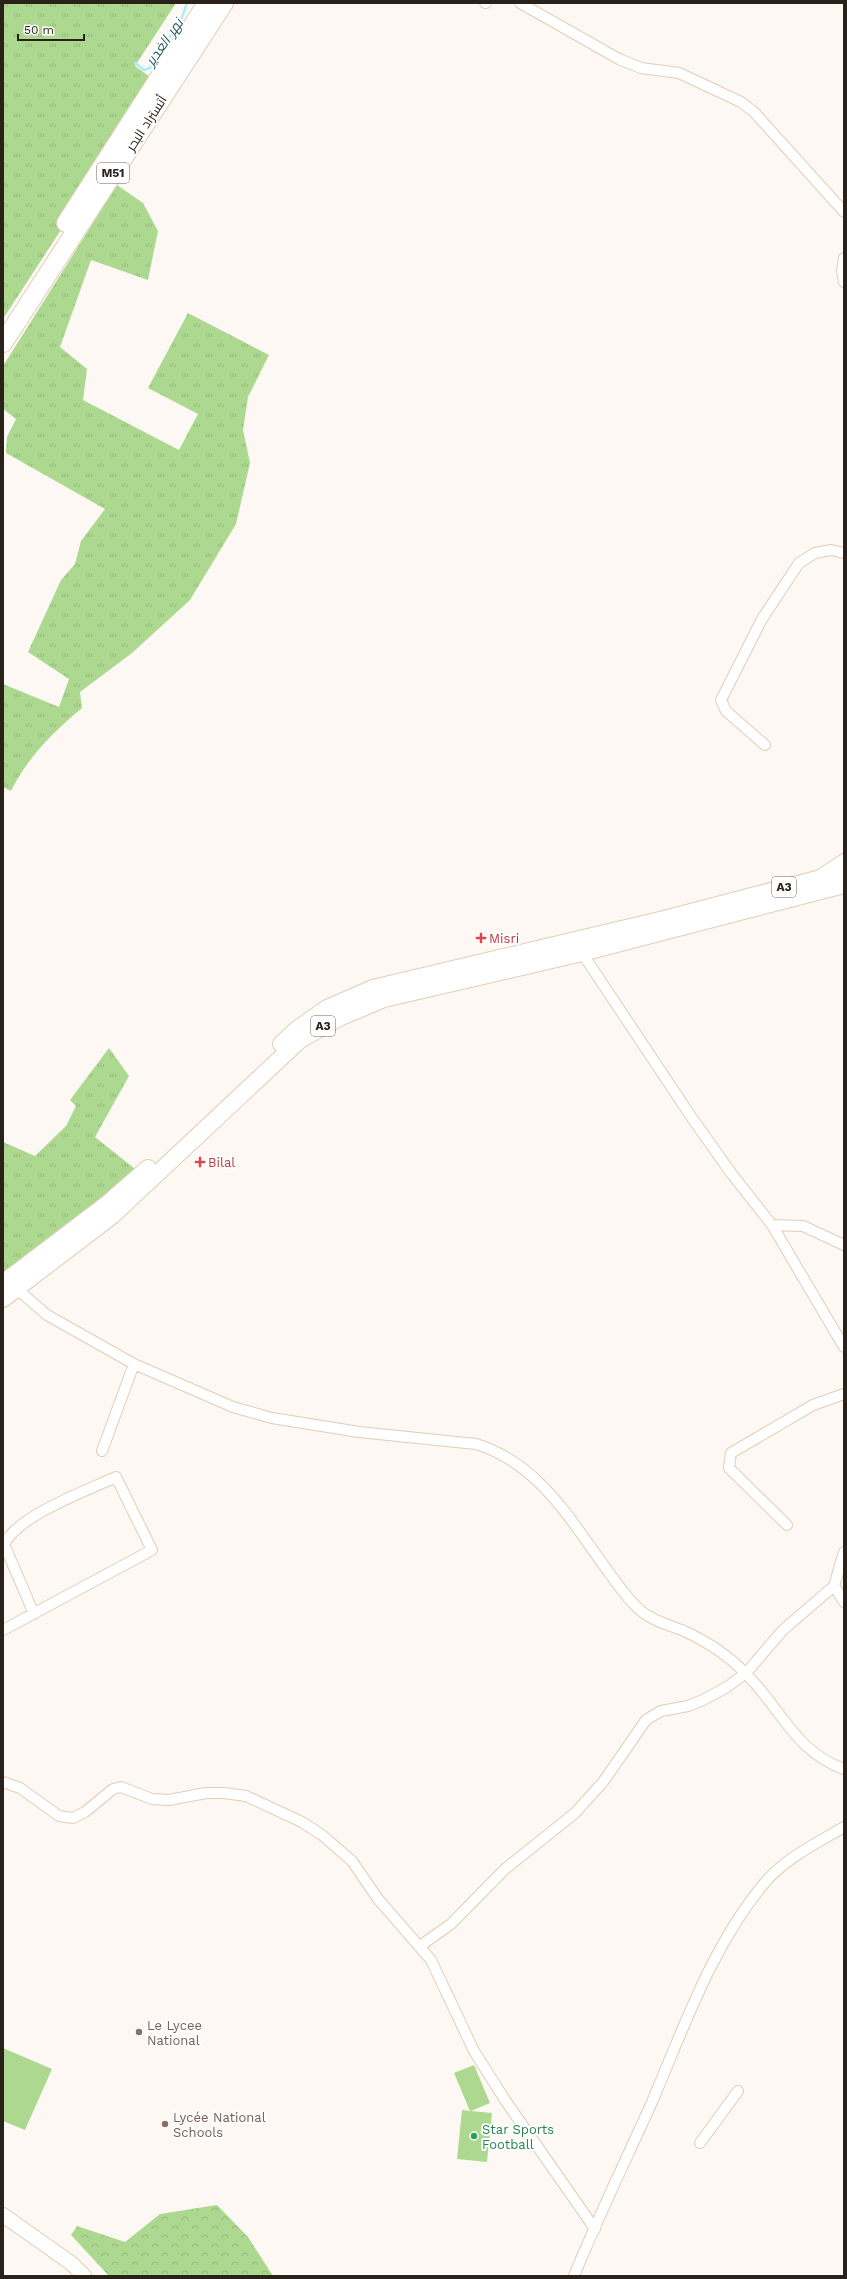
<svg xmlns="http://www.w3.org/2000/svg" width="847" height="2279" font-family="'Work Sans',Cairo,sans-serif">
  <defs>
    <pattern id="grass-tufts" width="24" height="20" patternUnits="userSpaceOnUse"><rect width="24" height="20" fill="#acd98f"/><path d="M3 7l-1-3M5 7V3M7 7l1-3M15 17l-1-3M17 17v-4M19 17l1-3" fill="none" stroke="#94ba7b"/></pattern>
    <pattern id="forest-crowns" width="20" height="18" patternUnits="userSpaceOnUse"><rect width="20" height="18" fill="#acd98f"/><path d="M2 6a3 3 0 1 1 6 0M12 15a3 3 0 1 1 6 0" fill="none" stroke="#94ba7b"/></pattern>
  </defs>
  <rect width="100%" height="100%" fill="#fdf8f4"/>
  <path fill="url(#grass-tufts)" d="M3,3H176L135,66L157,82L3,319Z
    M117,185L143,203L158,231L148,280L91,260L60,347L87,369L83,400L179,450L198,414L148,388L188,313L269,355L248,397L243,430L250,463L236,524L190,600L132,653L80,692L82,708C53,732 28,757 11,791L3,787V684L59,707L69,679L28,652L61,580L75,564L81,541L105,509L6,453L7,437L16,419L3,409V366Z
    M109,1048L129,1076L95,1137L135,1169L151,1187L3,1299V1142L35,1156L66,1126L76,1106L70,1100Z"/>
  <path fill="url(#forest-crowns)" d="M217,2205L248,2237L273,2276H109L71,2235L77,2226L125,2242L160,2214Z"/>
  <path fill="#acd98f" d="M3,2048L52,2069L25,2130L3,2121Z
    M474,2065L490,2103L471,2111L492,2113L487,2162L457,2159L462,2110L470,2111L454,2073Z"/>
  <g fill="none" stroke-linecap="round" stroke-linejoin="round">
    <path stroke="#a9eeff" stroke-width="2.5" d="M135,63L144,70L150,68L181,20L187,3"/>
    <defs>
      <path id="minor" d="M485,3H486
        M520,3L619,59L641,68L679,73L741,102L754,112L844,212
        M844,258L842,271L844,282
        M765,745L726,711L721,700L762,619L799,563L815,553L831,550L844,553
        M582,953L692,1118L731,1173L772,1225L844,1347
        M772,1225L803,1226L844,1245
        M17,1289L47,1315L134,1364L233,1407L272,1418L359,1432L476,1444C541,1464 572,1523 610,1574C619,1586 628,1600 641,1611C653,1621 669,1625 684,1631C706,1641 729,1656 746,1674C781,1708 795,1752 844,1769
        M102,1451L134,1364
        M787,1525L729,1468L731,1453L813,1405L844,1394
        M844,1552L834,1586L844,1602
        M3,1630L152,1550L116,1477C86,1491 19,1515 4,1544L34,1614
        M3,1782L20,1788L59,1816L73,1818L85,1812L113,1789L121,1787L152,1799L169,1800L206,1793H224L246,1796L302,1822L322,1835L352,1861L378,1899L431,1960L474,2051L505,2100L595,2229
        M420,1946L451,1924L505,1869L575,1813L603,1782L646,1720L661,1711L688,1706L703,1700L727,1687L746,1673L783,1630L834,1586
        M700,2143L738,2091
        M574,2276C598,2217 626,2160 652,2102C684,2027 713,1943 767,1880C788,1857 817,1843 844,1827"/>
      <path id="tertiary" d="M821,875L844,860"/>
      <path id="secondary" d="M3,2215L71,2263L84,2276"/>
      <path id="trunk" d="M281,1044L297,1029L327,1008L373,988L664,919L844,872
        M3,1283L108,1203L148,1168
        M3,1299L112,1216L300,1040L339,1018L384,999L582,953L844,885"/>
      <path id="motorway" d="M66,223L207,3
        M3,343L224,3"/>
    </defs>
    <use href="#minor" stroke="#e2cdb5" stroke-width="12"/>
    <use href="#tertiary" stroke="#e2cdb5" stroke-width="14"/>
    <use href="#secondary" stroke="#e2cdb5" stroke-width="16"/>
    <use href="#trunk" stroke="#e2cdb5" stroke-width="18"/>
    <use href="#motorway" stroke="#e2cdb5" stroke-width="20"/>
    <use href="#minor" stroke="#fff" stroke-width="10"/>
    <use href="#tertiary" stroke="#fff" stroke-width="12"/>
    <use href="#secondary" stroke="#fff" stroke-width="14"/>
    <use href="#trunk" stroke="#fff" stroke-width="16"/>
    <use href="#motorway" stroke="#fff" stroke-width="18"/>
  </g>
  <g fill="#e0444e" stroke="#fff" stroke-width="1.5">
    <path d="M479 932h4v4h4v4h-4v4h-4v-4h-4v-4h4z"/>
    <path d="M198 1156h4v4h4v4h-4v4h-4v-4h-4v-4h4z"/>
  </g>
  <g fill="#8d6e63" stroke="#fff" stroke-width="1.5">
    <circle cx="139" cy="2032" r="4"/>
    <circle cx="165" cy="2124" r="4"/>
  </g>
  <circle fill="#2e9e5b" stroke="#fff" stroke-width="1.5" cx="474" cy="2136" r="4"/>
  <g text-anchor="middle" stroke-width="4" stroke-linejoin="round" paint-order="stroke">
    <g fill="#fff" stroke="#6a645f" stroke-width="1">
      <rect x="97" y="163" width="32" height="20" rx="3"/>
      <rect x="772" y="877" width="24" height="20" rx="3"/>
      <rect x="311" y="1016" width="24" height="20" rx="3"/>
    </g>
    <g font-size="12" font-weight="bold" fill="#2a221a">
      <text x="113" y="177">M51</text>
      <text x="784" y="891">A3</text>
      <text x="323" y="1030">A3</text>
    </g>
    <g font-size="13" fill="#2a221a" stroke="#fff">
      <text transform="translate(146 123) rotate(-57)" y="5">أتستراد البحر</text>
    </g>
    <g font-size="13" fill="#be3a42" stroke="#fff" text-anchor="start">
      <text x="489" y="943">Misri</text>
      <text x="208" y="1167">Bilal</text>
    </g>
    <g font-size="13" fill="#785e54" stroke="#fff" text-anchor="start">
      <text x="147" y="2030">Le Lycee<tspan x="147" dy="15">National</tspan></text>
      <text x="173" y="2122">Lycée National<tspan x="173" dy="15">Schools</tspan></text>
    </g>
    <g font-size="13" fill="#27864d" stroke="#fff" text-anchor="start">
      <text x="482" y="2134">Star Sports<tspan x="482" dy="15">Football</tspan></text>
    </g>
    <g font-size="14" font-style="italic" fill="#225965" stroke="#fff">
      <text transform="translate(164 42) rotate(-55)" y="5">نهر الغدير</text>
    </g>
  </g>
  <rect width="847" height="2279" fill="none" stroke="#2a221a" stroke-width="8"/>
  <path d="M18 34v6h66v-6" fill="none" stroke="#2a221a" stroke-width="2"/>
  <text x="24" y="34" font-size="12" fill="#2a221a" stroke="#ffffff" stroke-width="3" paint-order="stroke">50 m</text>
</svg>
